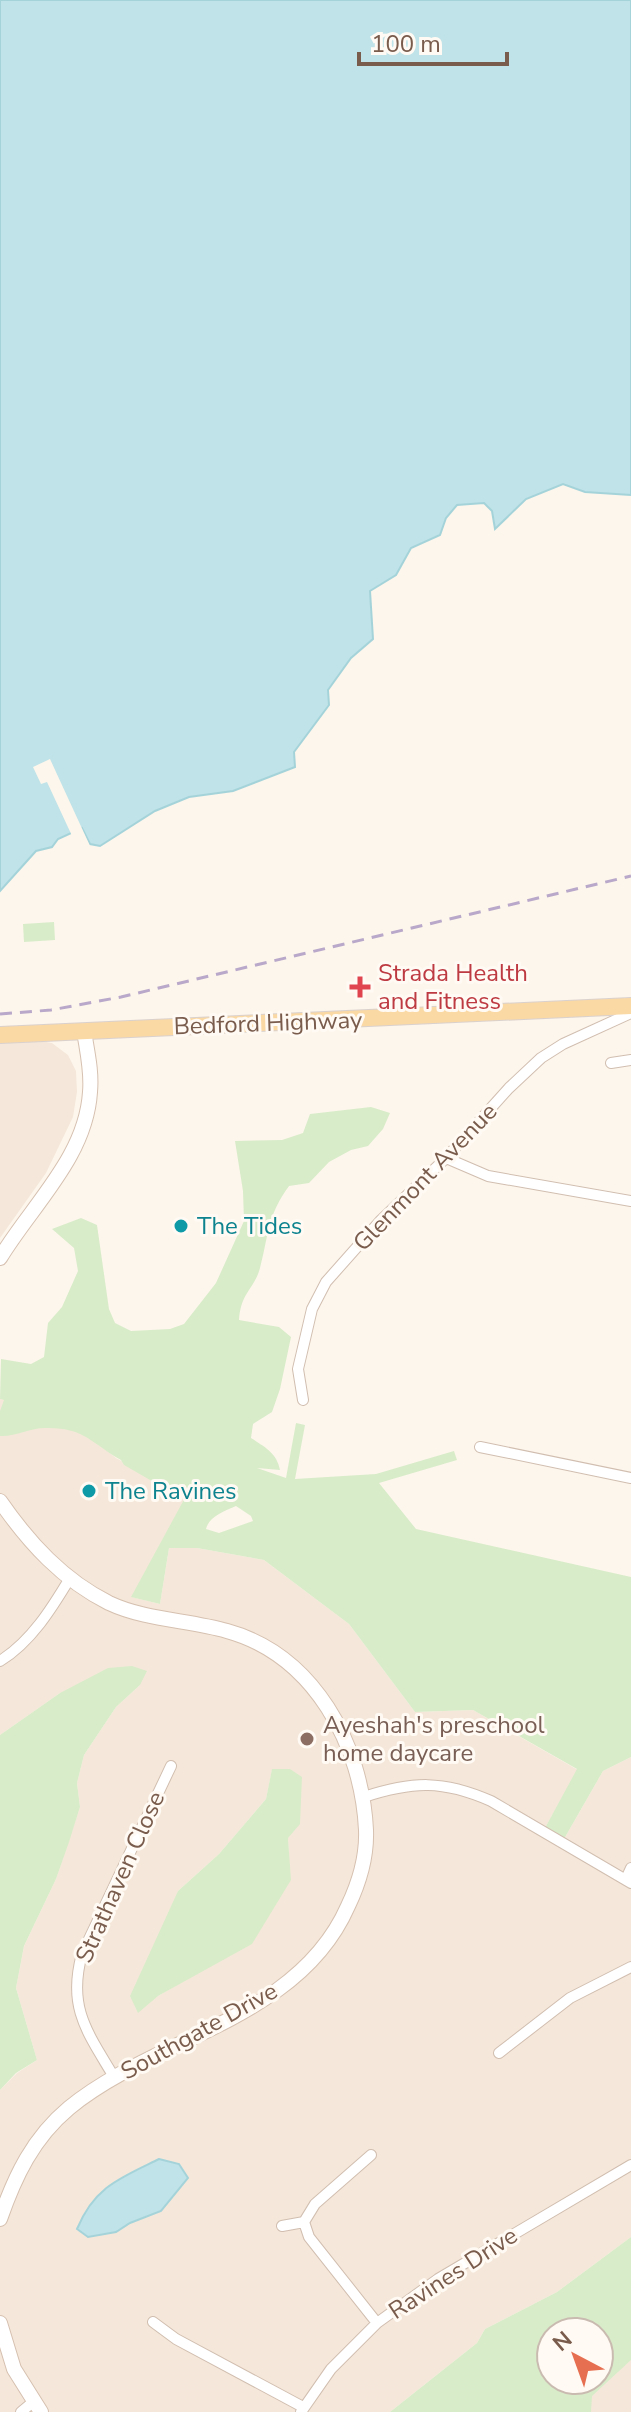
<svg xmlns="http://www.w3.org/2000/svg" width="631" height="2412" font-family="'Nunito Sans',sans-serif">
  <rect width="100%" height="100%" fill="#fdf6ec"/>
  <path fill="#f5e8da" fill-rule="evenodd" d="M0,1034L52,1043L68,1055L76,1071L77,1092L73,1117L46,1173L0,1238Z
    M0,1399L58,1412L116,1458L187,1495L132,1597L160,1604L169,1548H197L264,1560L349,1624L415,1712L473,1710L578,1770L545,1828L564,1839L603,1771L631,1757V2237L557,2292L485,2329L477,2343L390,2412H0V2090L17,2073L37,2060L16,1988L24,1946L56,1879L80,1807L77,1783L84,1755L116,1707L140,1685L60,1693L0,1735ZM272,1770L288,1838L289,1857L225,1957L158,1996L178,1891L219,1854L266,1799ZM159,2159L173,2195L161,2211L130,2223L116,2232Z
    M631,2340V2412H562L599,2380Z"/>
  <path fill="#d8ecc9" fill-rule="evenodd" d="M54,922L55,940L24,942L23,924Z
    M371,1107L390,1113L383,1129L368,1146L351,1150L329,1162L309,1183L289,1186C267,1216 269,1234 260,1268C254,1290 241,1292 239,1320L279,1327L291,1337L280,1389L272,1412L253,1424L251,1438C265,1447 277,1453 280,1470L257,1468L286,1478L296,1423L305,1425L295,1479L376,1474L454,1451L457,1460L379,1483L416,1529L631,1577V1757L603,1771L564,1839L545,1828L577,1769L473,1710L415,1712L349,1624L264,1560L197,1548H169L160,1604L131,1597L187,1494L171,1486L157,1484L124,1465L121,1460C91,1443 84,1427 45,1428C30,1428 15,1437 0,1436V1411L4,1400L0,1399L1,1359L31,1364L44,1357L48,1323L62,1307L78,1271L74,1248L52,1229L81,1218L97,1225L109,1309L115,1323L131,1331L170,1329L184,1324L216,1283L244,1221L243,1191L235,1141L282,1140L303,1133L310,1114ZM236,1506L251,1516L253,1521L219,1533L206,1529C209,1516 225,1511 236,1506Z
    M132,1666L147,1671L140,1685L116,1707L84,1755L77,1783L80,1807L69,1842L56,1879L24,1946L16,1988L37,2060L16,2073L0,2090V1735L60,1693L108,1668Z
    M272,1769H290L302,1777L300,1824L288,1838L291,1880L252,1944L158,1996L138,2013L130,1996L178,1891L219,1854L266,1799Z
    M631,2237V2360L592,2396L591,2412H390L477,2343L485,2329L557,2292ZM551,2332H599V2380H551Z"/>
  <path fill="#bfe3e8" stroke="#a5d3da" stroke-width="2" d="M0,0H631V495L585,492L563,484L526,499L495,529L492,511L484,503L457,505L446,518L440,535L411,548L396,575L370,591L373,639L351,658L328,690L329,705L294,752L295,767L233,791L189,797L155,811L100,846L90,844L82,828L58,839L52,847L36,851L0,891Z
    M159,2159L179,2164L188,2178L161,2211L130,2223L116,2232L88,2237L77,2229C94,2187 120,2178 159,2159Z"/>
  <path fill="#fdf6ec" d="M50,759L91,848L86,846L81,834L73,838L47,782L41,784L33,767Z"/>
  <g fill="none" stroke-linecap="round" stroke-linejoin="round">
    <defs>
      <path id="street" d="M611,1063L631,1060
        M446,1158L488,1176L631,1201
        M303,1400L298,1369L312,1309L326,1282L381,1220L446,1158L509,1088L541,1058L563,1044L631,1013
        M480,1447L631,1478
        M0,1661C31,1642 52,1608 70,1578
        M364,1797C413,1781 443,1780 491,1801L631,1883
        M626,1879L631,1868
        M499,2053L570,1998L631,1967
        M114,2077C88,2033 67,2008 82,1954L171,1766
        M371,2155L315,2204L304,2222L309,2237L377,2323
        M282,2226L304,2222
        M153,2322L176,2339L303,2407
        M21,2412L33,2402
        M301,2412L331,2369L377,2323L438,2279L631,2165"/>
      <path id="secondary" d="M0,1258C32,1205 86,1157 90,1092C92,1071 87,1051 84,1031
        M0,1501C29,1543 63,1580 109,1603C145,1620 189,1620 227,1631C314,1655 362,1745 366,1830C367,1856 359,1883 348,1906C298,2020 157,2036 69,2108C33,2138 15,2176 0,2219
        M0,2323L14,2369L41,2412"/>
      <path id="primary" d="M0,1035L631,1006"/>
    </defs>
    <use href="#street" stroke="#d1beb0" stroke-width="12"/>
    <use href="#secondary" stroke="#d6c0b0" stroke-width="16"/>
    <use href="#primary" stroke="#dad1cd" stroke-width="18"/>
    <use href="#street" stroke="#fff" stroke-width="10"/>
    <use href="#secondary" stroke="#fff" stroke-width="14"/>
    <use href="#primary" stroke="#fbd9a5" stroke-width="16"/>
    <path stroke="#b9a8c9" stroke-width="3" stroke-dasharray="12 8" stroke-linecap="butt" d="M0,1014L51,1010L121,997L631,876"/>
  </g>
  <path fill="#e0444e" stroke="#fffaf3" stroke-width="3" d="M356 975h8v8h8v8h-8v8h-8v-8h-8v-8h8z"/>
  <g fill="#0f9aa8" stroke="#fffaf3" stroke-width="3">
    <circle cx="181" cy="1226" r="8"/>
    <circle cx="89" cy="1491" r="8"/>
  </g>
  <circle fill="#8d6e63" stroke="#fffaf3" stroke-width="3" cx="307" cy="1739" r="8"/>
  <g text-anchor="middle" stroke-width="6" stroke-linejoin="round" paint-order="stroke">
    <g font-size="24" fill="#be3a42" stroke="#fffaf3" text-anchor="start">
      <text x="378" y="981">Strada Health<tspan x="378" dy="28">and Fitness</tspan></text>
    </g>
    <g font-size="24" fill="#7a5c4d" stroke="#fffaf3">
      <text transform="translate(268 1023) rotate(-2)" y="8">Bedford Highway</text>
      <text transform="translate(425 1177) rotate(-46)" y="8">Glenmont Avenue</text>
      <text transform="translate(120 1877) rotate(-66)" y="8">Strathaven Close</text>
      <text transform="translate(199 2031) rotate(-29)" y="8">Southgate Drive</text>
      <text transform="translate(453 2273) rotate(-33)" y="8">Ravines Drive</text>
    </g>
    <g font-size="24" fill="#0d838f" stroke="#fffaf3" text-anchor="start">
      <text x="197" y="1234">The Tides</text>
      <text x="105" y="1499">The Ravines</text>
    </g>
    <g font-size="24" fill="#785e54" stroke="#fffaf3" text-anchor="start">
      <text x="323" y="1733">Ayeshah's preschool<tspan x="323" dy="28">home daycare</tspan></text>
    </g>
  </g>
  <g transform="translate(575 2356) rotate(319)"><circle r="38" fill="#fffaf3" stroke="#cabbb1" stroke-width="2"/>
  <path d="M0-6L14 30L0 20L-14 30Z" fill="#e76f51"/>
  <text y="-12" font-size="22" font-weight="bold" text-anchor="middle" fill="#7a5c4d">N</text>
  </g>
  <path d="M359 52v12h148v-12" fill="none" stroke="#7a5c4d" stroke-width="4"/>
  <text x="371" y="52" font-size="24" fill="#7a5c4d" stroke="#fffaf3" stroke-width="6" paint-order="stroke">100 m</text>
</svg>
